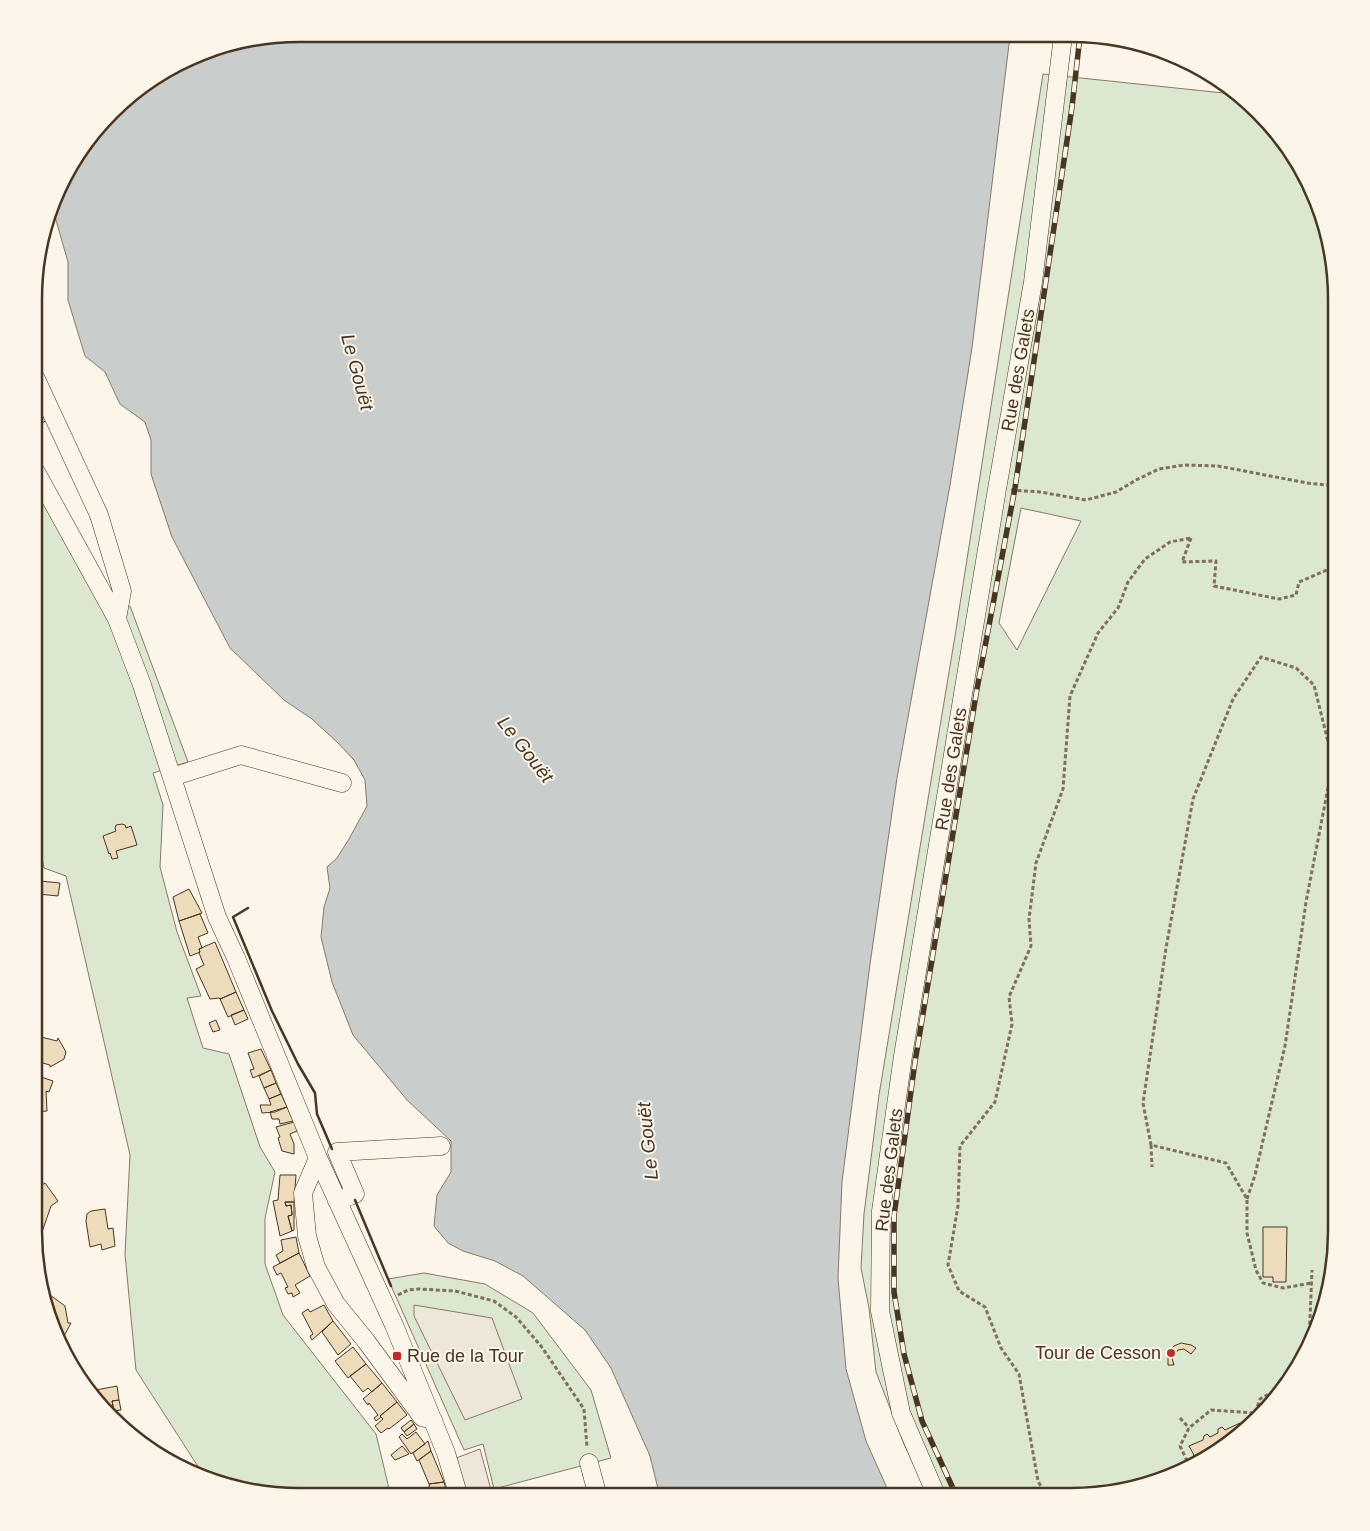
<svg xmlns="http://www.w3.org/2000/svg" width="1370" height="1531" font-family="Arial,sans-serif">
  <rect width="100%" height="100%" fill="#fbf6e9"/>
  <path fill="#dce7d0" stroke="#887966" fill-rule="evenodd" d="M1043,74L1233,94L1292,152L1322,214L1336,282V1249L1327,1301L1301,1364L1270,1407L1218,1453L1156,1483L1088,1497H929L904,1444L876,1372L869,1308L861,1268L864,1214L879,1095L955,636ZM1021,508L1081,521L1017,650L999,623Z
    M36,491L105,611L130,606L188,762L153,773L163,805L160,867L177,932L201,996L187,998L203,1048L229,1054L260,1147L275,1172L265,1218V1264L283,1315L376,1434L391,1497H282L214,1483L206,1479L136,1370L125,1254L130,1155L66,876L44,868L39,840L35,838Z
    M424,1273L485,1284L533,1313L591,1390L611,1458L494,1489L483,1444L464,1450L388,1279Z"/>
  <path fill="#ede7d9" stroke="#887966" d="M414,1305L492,1318L522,1399L465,1420L414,1316Z
    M480,1449L493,1497H467L456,1458Z"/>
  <path fill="#c9cecd" stroke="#887966" d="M300,34L1010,36L972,348L950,485L897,778L870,964L842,1182L838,1278L846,1369L866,1441L891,1497H660L650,1456L611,1368L585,1330L523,1276L495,1261L463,1251L448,1243L434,1226L437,1195L451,1172V1141L407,1100L353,1035L332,982L321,937L324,907L330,888L327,867L337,858L349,839L367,806L365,780L354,760L338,743L312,719L284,700L230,648L172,537L151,474V440L145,422L120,404L105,372L85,356L68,300V262L54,213L69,167L124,100L214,48Z"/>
  <path fill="#ecdcbc" stroke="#4a3520" d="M36,390L49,419L42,423L36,412Z
    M122,824L125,825L126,828L131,826L137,845L116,851L118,858L112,859L110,853L109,854L103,836L116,831L115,828L116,825Z
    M40,881L60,883L58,896L38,894Z
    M189,889L202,913L179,921L173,897Z
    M200,914L208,933L198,937L202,948L199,949L200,952L190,956L179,921Z
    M215,942L236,992L220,999L219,998L210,999L196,969L204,965L199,953L200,952L199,949Z
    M236,992L244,1010L228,1017L220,999Z
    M244,1010L248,1019L235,1025L231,1015Z
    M216,1020L220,1030L213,1032L209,1023Z
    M37,1036L57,1041L58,1038L66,1052L64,1059L50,1067V1065L35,1061V1043Z
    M261,1049L271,1070L253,1078L250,1070L254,1069L248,1053Z
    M271,1070L276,1083L264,1088L259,1076Z
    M35,1075L53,1081L49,1092L46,1091L47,1111L35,1112Z
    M276,1083L281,1094L269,1099L264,1088Z
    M281,1094L287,1107L275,1112L262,1113L260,1105H271L269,1099Z
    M287,1107L293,1121L280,1124L279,1119H272L270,1112Z
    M294,1122L297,1131L290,1134L294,1144V1154L282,1151L278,1138L280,1137L276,1127Z
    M280,1175H296L294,1202H285L286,1206L291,1205L292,1215L288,1216L292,1231L280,1236L273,1201L278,1200Z
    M34,1179L40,1186L45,1183L58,1201L51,1206L41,1235L34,1232Z
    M285,1202H294V1230L292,1231L288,1216L292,1215L291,1205L286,1206Z
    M105,1209L108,1229L113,1228L115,1246L102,1250L101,1244L90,1247L86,1221L87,1214L91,1211Z
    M1263,1227H1287L1286,1282H1273V1277H1263Z
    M296,1237L299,1253L280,1263L276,1255L283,1251L281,1240Z
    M299,1253L310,1276L295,1285L300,1293L293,1297L292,1293L288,1294L285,1288L288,1287L281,1273L277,1275L273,1267Z
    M44,1295L49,1297L50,1295L65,1306L68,1323H71L63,1338L56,1333L48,1317Z
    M324,1305L333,1321L312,1340L310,1336L313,1334L302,1313L308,1309L310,1312Z
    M333,1321L351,1344L338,1355L322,1332Z
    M1181,1343L1191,1345L1196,1348L1191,1354L1184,1349L1178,1350L1172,1358L1174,1365H1168V1352L1174,1346Z
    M353,1347L366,1364L348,1378L335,1361Z
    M366,1364L382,1383L372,1392L368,1388L363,1392L350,1376Z
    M382,1383L397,1402L380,1416L381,1417L376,1421L374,1418L378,1415L369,1403L368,1405L363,1399Z
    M117,1386L119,1400L112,1401L114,1411L106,1413L94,1398H97L96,1390Z
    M119,1400L121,1410L114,1411L112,1401Z
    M397,1402L407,1415L389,1429L388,1428L381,1433L375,1426L383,1419L380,1416Z
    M411,1420L414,1424L404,1432L401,1428Z
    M1240,1423L1242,1427L1246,1428L1218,1453L1197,1463L1192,1460L1191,1459L1194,1455L1189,1446L1203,1440L1204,1436L1207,1434L1210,1437L1218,1433V1429L1222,1427L1225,1430Z
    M414,1424L417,1429L407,1436L404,1432Z
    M416,1432L425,1444L411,1454L399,1437L402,1434L407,1439Z
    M428,1441L431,1451L417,1461L413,1453Z
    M402,1446L409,1454L395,1460L391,1455Z
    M431,1451L444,1482L429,1484L419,1460Z
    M444,1482L448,1497H431L429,1484Z"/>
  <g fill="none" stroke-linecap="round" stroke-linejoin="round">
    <defs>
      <path id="minor" d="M36,379L99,515L122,591L117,619
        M36,472L117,619L142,685L217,917L236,958L318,1158L394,1325L446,1453L459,1497
        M172,777L241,755L342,783
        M318,1158L303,1193L307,1236L316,1267L336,1304L366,1341L422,1417L433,1420
        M337,1201L355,1194L337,1152L441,1146
        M589,1463L598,1497
        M937,1497L901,1413L880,1311L881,1211L903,1056L997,489L1033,282L1063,36"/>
    </defs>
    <use href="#minor" stroke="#4a3520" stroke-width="19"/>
    <path stroke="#7f6f5c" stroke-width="3" stroke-dasharray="4 2.5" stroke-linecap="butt" d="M1011,490L1040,492L1086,500L1116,492L1136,480L1159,469L1184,465L1218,466L1307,483L1336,486
      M1191,538L1182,562L1216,561L1214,586L1279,599L1296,595L1299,582L1336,566
      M1151,1145L1152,1167
      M1247,1199L1255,1175L1285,1046L1306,902L1333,762L1314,685L1296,668L1261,657L1233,699L1193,799L1166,948L1143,1103L1151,1145L1226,1163L1247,1199V1233L1256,1270L1263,1283L1283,1288L1312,1283
      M398,1295L408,1290L418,1289L455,1291L494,1301L516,1317L541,1346L584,1409L587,1447
      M1309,1344L1312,1270
      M1180,1418L1189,1428
      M1258,1418L1255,1413L1260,1399L1287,1384
      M1190,1467L1180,1446L1189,1428L1211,1410L1255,1413
      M1047,1497L1038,1481L1019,1374L1001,1348L985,1307L959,1291L948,1265L958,1206L960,1146L995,1102L1012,1024L1009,997L1031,946L1029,919L1036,863L1063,789L1070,696L1098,633L1118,608L1128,582L1145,559L1170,542L1191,538"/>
    <use href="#minor" stroke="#fbf6e9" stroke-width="18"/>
    <defs>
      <path id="rail" d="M957,1497L922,1421L904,1354L894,1292V1216L915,1062L977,689L1015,488L1072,107L1080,36"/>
    </defs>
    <use href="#rail" stroke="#4a3520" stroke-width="5.5"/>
    <use href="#rail" stroke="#fbf6e9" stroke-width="4" stroke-dasharray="11" stroke-linecap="butt"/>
    <path stroke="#4a3520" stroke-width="1" stroke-dasharray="6 2.5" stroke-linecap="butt" d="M36,365L41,375"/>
    <path stroke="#4a3520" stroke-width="2.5" d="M248,908L233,917L272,1011L298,1064L315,1093L317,1114L332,1149
      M355,1200L391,1286"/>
  </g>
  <g fill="#c62828" stroke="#fbf6e9" stroke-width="2">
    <circle cx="1171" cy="1353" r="5"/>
    <rect x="392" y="1351" width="10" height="10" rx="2.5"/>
  </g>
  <g text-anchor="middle" stroke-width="4" stroke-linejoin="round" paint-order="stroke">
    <g font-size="18" fill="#4a3520" stroke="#fbf6e9">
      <text transform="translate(1018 370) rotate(-80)" y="6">Rue des Galets</text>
      <text transform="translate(951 769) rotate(-81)" y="6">Rue des Galets</text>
      <text transform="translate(889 1170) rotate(-83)" y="6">Rue des Galets</text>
    </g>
    <g font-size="18" fill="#4a3520" stroke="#fbf6e9" text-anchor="end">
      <text x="1161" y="1359">Tour de Cesson</text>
      <text x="407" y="1362" text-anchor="start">Rue de la Tour</text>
    </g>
    <g font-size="19" font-style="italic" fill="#4a3520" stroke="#fbf6e9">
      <text transform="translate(358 372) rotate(75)" y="7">Le Gouët</text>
      <text transform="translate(526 749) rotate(52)" y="7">Le Gouët</text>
      <text transform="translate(647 1141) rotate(-96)" y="7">Le Gouët</text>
    </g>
  </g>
  <path d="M0 0H1370V1531H0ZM299 42H1071A257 257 0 0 1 1328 299V1231A257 257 0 0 1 1071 1488H299A257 257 0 0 1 42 1231V299A257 257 0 0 1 299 42Z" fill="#fbf6e9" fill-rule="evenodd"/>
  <path fill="none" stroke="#4a3520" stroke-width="2.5" d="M299 42H1071A257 257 0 0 1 1328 299V1231A257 257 0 0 1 1071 1488H299A257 257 0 0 1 42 1231V299A257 257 0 0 1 299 42Z"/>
</svg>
